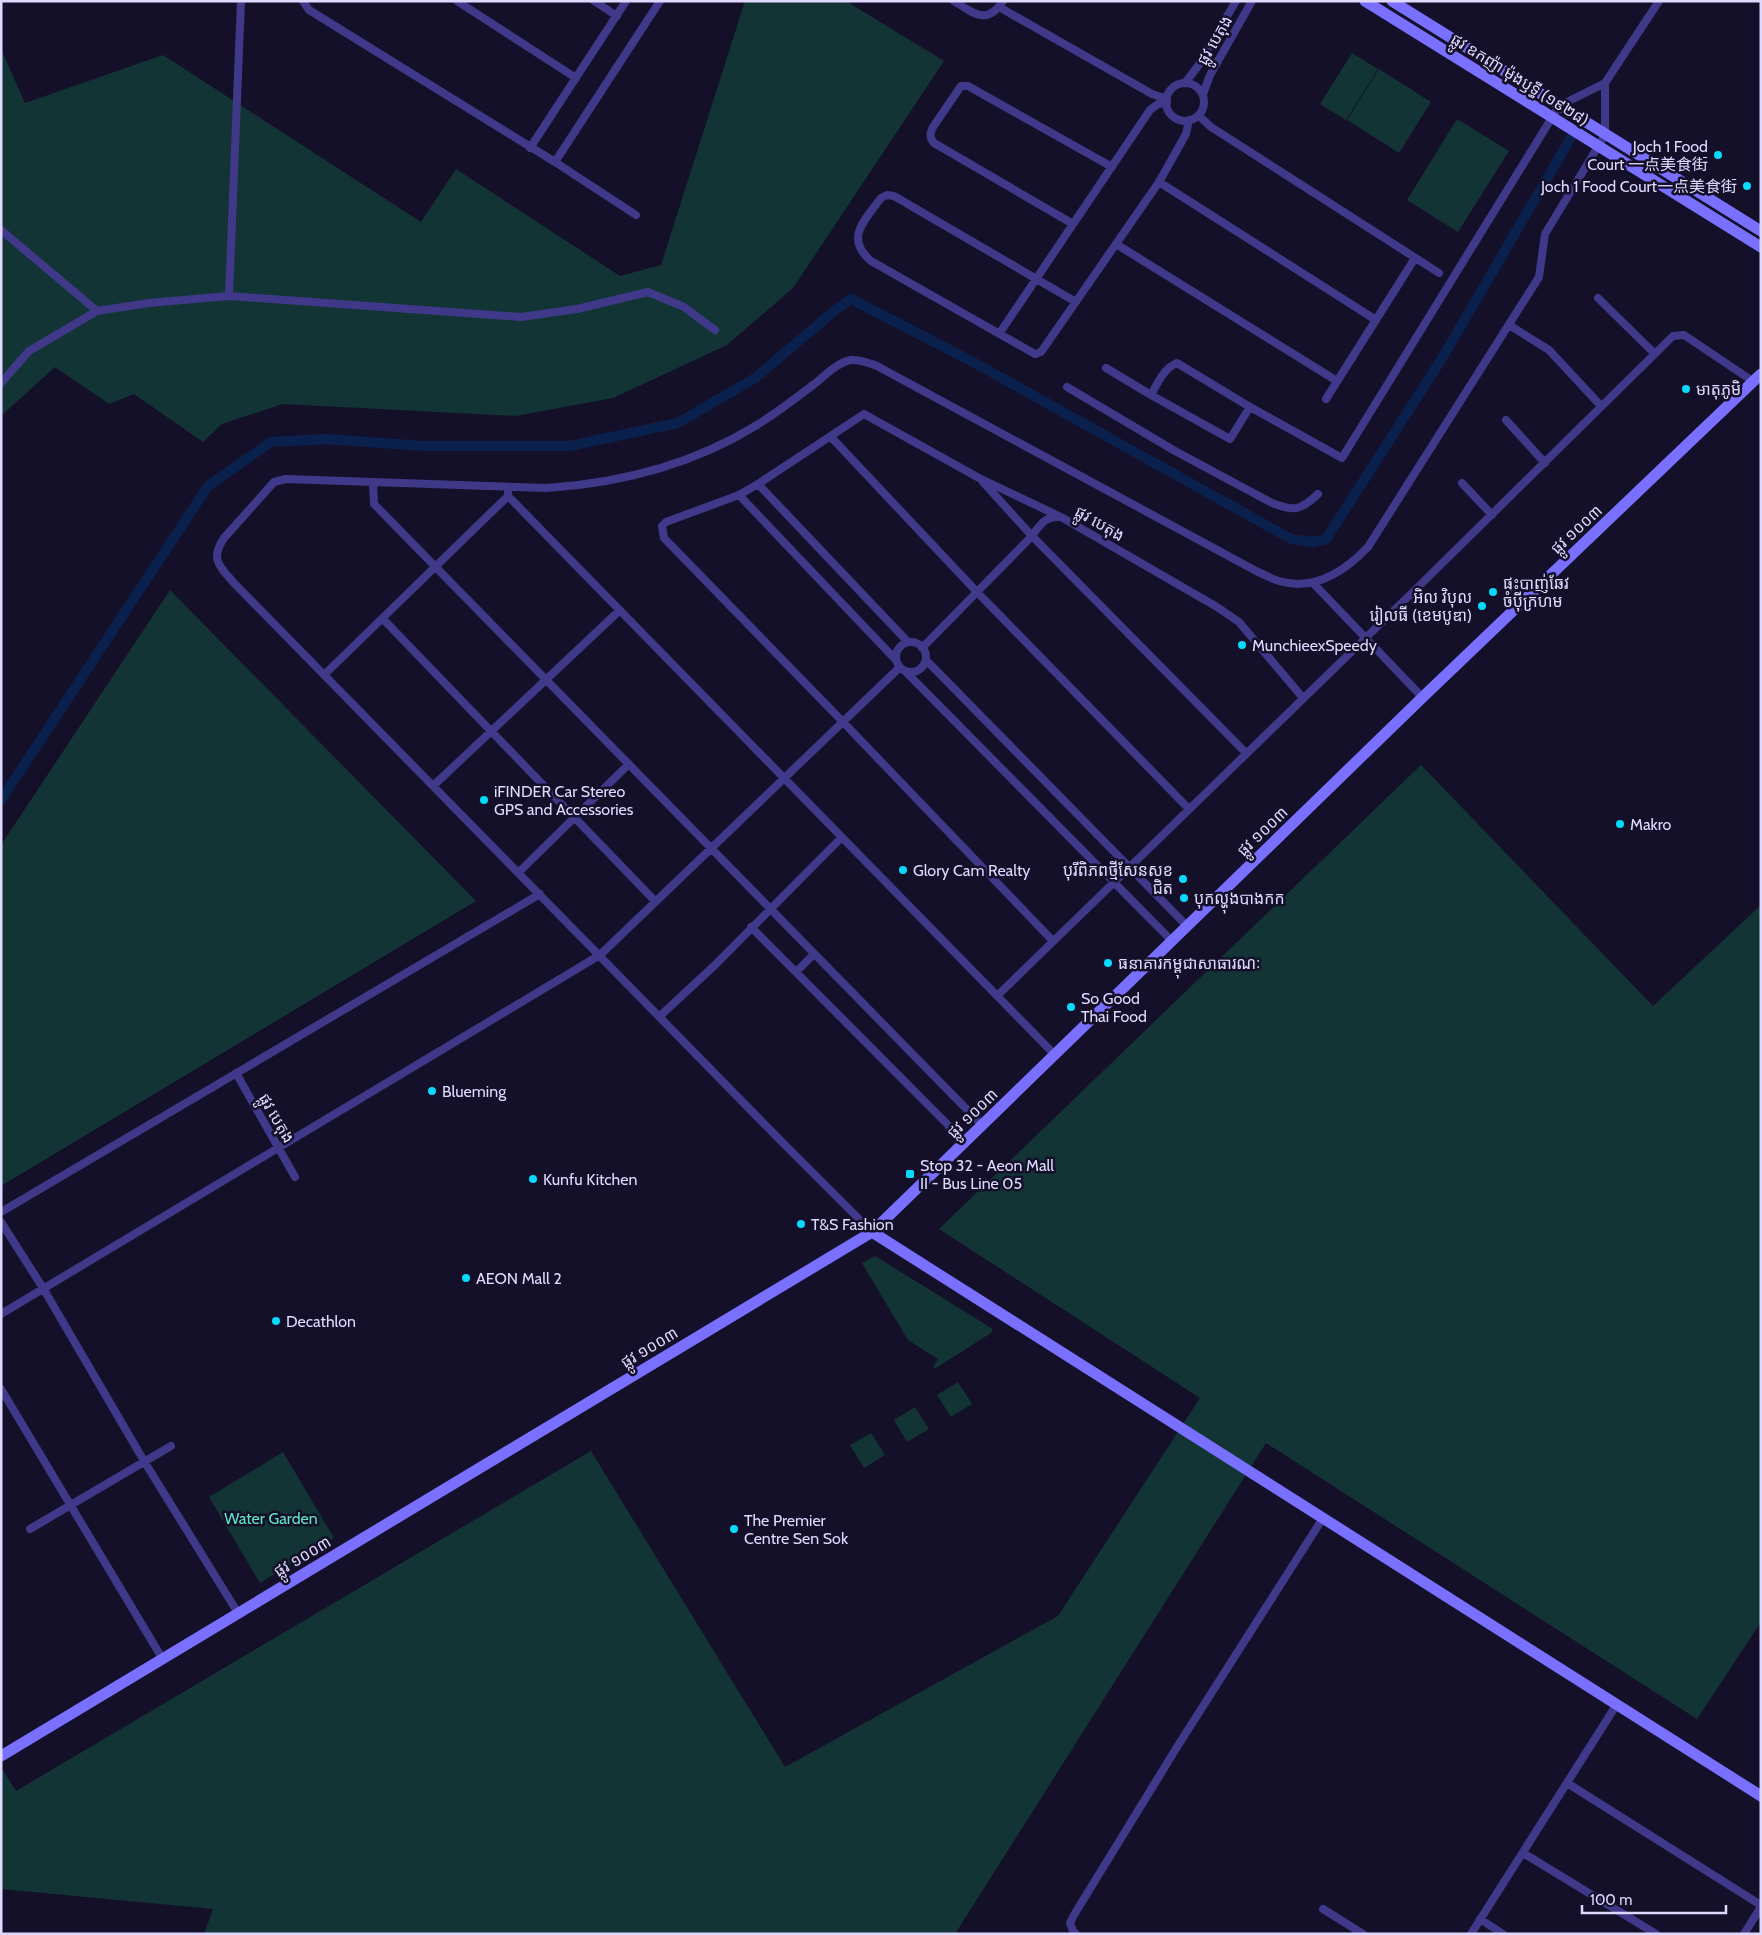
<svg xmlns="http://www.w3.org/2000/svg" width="1762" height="1935" font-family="Cabin,'Noto Sans SC','Noto Sans Khmer',sans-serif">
  <rect width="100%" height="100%" fill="#15102a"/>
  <path fill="#123434" d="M745,1H846L944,61L793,288L727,345L613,398L516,416L283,404L222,424L203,442L134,394L109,404L55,367L1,416V49L25,103L163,55L421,222L456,169L620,276L661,265Z
    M1352,53L1378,69L1346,120L1320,104Z
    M1379,69L1431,102L1399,153L1347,120Z
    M1457,119L1509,151L1458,232L1407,200Z
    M170,590L476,901L1,1186V845Z
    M1421,765L1653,1006L1761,905V1622L1697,1719L1266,1443L955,1934H204L213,1909L1,1889V1767L16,1791L591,1451L785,1767L1058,1616L1200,1398L939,1229Z
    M875,1256L993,1329L991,1333L936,1368L933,1367L938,1359L908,1340L862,1263Z
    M958,1382L972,1404L951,1417L937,1395Z
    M915,1407L929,1429L907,1442L894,1420Z
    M871,1433L885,1455L864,1468L850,1445Z
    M283,1452L334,1538L260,1583L209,1497Z"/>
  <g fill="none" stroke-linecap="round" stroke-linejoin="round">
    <path stroke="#0b214d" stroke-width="10" d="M1,800L208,486L271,442L325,439L424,446H569L678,423L755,378L833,312L851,299L973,362L1291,539L1311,542L1326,539L1441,360L1573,134"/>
    <path stroke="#40398a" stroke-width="8" d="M303,1L309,10L555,162L636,215
      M457,1L576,78
      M594,1L617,16
      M954,1C973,13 987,26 1003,1
      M999,7L1152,94L1167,99
      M1185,83L1198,66L1236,1
      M1166 102a19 19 0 1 1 38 0a19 19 0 1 1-38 0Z
      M1203,94L1210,75L1252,1
      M1199,116L1211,127L1439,273
      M530,148L626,1
      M555,162L660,1
      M1159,182L1376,320
      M1073,224L934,143C929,137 930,133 933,127L961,86H968L1112,167
      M1,230L97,311L149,303L229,296L521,317L577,309L648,292L684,307L715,330
      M1116,244L1337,381
      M229,296L241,1
      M1598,298L1654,353
      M1076,302L894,196L887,195L881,198C865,220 844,238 871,261L1035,354L1041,352L1159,182L1186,134L1189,120
      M1509,325L1549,350L1601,406
      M999,334L1150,110L1158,104L1167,103
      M1106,368L1151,395
      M1,383L29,351L97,311
      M1067,387L1175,451L1272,503C1295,512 1301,510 1318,494
      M1326,399L1415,258
      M1250,407L1230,439L1151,395C1157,384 1164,368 1177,363L1250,407L1342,458L1559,106L1605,83L1659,1
      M1506,420L1545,463
      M831,437L977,592L1189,809
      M983,482L1032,536L1246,753
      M373,483L374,504L982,1125
      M1462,483L1492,515
      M758,484L908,642
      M508,488V496L1055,1055
      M739,495L895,659
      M1313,583L1423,698
      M383,619L655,901
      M896 657a15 15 0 1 1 30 0a15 15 0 1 1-30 0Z
      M922,648L1032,536C1040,525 1045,516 1060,517
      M926,660L1187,926
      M906,672L1172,941
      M324,675L508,496
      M433,786L620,610
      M519,872L629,764
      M751,927L965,1142
      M1053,941L843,722L664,538L662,526L666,522L739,495L758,484L864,414L979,478L1063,518L1217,607L1239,622L1303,698
      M796,972L814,954
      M997,996L1417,588L1673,336L1684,335L1754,382
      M660,1016L714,966L841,838
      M236,1073L295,1177
      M1,1212L540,894
      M1,1222L43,1288L144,1461L238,1613
      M872,1232L780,1140L234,583C219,566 210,559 224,538L274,482L286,479L547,488C621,483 694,464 757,425C776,413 795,399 813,385C825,376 836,363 851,360C860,359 868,363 877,366L1258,572C1265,575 1272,579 1279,581C1315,592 1345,571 1368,547L1539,277L1545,234L1605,135V83
      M1,1314L600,955L899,668
      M1,1389L162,1658
      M30,1529L171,1446
      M1567,1783L1761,1905
      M1523,1853L1656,1934
      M1323,1909L1363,1934
      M1480,1919L1503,1934
      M1076,1934L1073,1931L1070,1923L1074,1915L1177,1747L1323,1518
      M1471,1934L1617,1704
      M1744,1934L1761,1907"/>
    <path stroke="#7970ff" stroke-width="11" d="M1365,1L1761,247
      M1392,1L1761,231
      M872,1232L1761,1796
      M1,1756L872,1232L1426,694L1761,374"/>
  </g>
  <g fill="#05dbff" stroke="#15102a" stroke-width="2">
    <circle cx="1718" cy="155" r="5"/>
    <circle cx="1747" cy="186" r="5"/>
    <circle cx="1686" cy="389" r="5"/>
    <circle cx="1493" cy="592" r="5"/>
    <circle cx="1482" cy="606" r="5"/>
    <circle cx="1242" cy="645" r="5"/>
    <circle cx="484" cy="800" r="5"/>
    <circle cx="1620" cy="824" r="5"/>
    <circle cx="903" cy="870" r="5"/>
    <circle cx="1183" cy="879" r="5"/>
    <circle cx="1184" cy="898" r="5"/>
    <circle cx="1108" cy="963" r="5"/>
    <circle cx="1071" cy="1007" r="5"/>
    <circle cx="432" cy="1091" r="5"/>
    <rect x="905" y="1169" width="10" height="10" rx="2.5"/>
    <circle cx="533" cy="1179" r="5"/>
    <circle cx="801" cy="1224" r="5"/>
    <circle cx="466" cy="1278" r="5"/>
    <circle cx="276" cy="1321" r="5"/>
    <circle cx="734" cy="1529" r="5"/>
  </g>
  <g text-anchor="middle" stroke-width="5" stroke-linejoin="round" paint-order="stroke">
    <g font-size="16" fill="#dfd9ff" stroke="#15102a">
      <text transform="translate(1214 40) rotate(-60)" y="6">ផ្លូវ បេតុង</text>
      <text transform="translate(1520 79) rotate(32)" y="6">ផ្លូវ ឧកញ៉ា ម៉ុងឫទ្ធី (១៩២៨)</text>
      <text transform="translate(1100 523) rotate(30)" y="6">ផ្លូវ បេតុង</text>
      <text transform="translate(1576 529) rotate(-43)" y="6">ផ្លូវ ១០០៣</text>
      <text transform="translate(1262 831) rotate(-44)" y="6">ផ្លូវ ១០០៣</text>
      <text transform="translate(972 1113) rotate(-44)" y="6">ផ្លូវ ១០០៣</text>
      <text transform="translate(277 1118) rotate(60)" y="6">ផ្លូវ បេតុង</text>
      <text transform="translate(649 1347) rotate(-31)" y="6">ផ្លូវ ១០០៣</text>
      <text transform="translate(302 1556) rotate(-31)" y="6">ផ្លូវ ១០០៣</text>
    </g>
    <g font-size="16" fill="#dfd9ff" stroke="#15102a" text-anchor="start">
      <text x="1708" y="152" text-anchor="end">Joch 1 Food<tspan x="1708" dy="18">Court 一点美食街</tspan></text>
      <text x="1737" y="192" text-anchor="end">Joch 1 Food Court一点美食街</text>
      <text x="1696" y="395">មាតុភូមិ</text>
      <text x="1503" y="589">ផ្ទះបាញ់ឆែវ<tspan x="1503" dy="18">ចំប៉ីក្រហម</tspan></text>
      <text x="1472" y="603" text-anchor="end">អិល វិបុល<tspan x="1472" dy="18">រៀលធី (ខេមបូឌា)</tspan></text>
      <text x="1252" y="651">MunchieexSpeedy</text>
      <text x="494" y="797">iFINDER Car Stereo<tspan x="494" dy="18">GPS and Accessories</tspan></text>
      <text x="1630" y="830">Makro</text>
      <text x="913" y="876">Glory Cam Realty</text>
      <text x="1173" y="876" text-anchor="end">បុរីពិភពថ្មីសែនសុខ<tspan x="1173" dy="18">ជិត</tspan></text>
      <text x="1194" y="904">បុកល្ហុងបាងកក</text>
      <text x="1118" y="969">ធនាគារកម្ពុជាសាធារណៈ</text>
      <text x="1081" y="1004">So Good<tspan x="1081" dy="18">Thai Food</tspan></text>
      <text x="442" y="1097">Blueming</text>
      <text x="920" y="1171">Stop 32 - Aeon Mall<tspan x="920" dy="18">II - Bus Line 05</tspan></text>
      <text x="543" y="1185">Kunfu Kitchen</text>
      <text x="811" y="1230">T&amp;S Fashion</text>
      <text x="476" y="1284">AEON Mall 2</text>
      <text x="286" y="1327">Decathlon</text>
      <text x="744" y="1526">The Premier<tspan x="744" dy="18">Centre Sen Sok</tspan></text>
    </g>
    <g font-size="16" fill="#60e4c8" stroke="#15102a">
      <text x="271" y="1524">Water Garden</text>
    </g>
  </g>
  <rect width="1762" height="1935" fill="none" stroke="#dfd9ff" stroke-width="5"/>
  <path d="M1582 1905v8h144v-8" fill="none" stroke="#dfd9ff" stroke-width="2.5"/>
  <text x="1590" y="1905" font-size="15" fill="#dfd9ff" stroke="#15102a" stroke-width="4" paint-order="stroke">100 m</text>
</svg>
